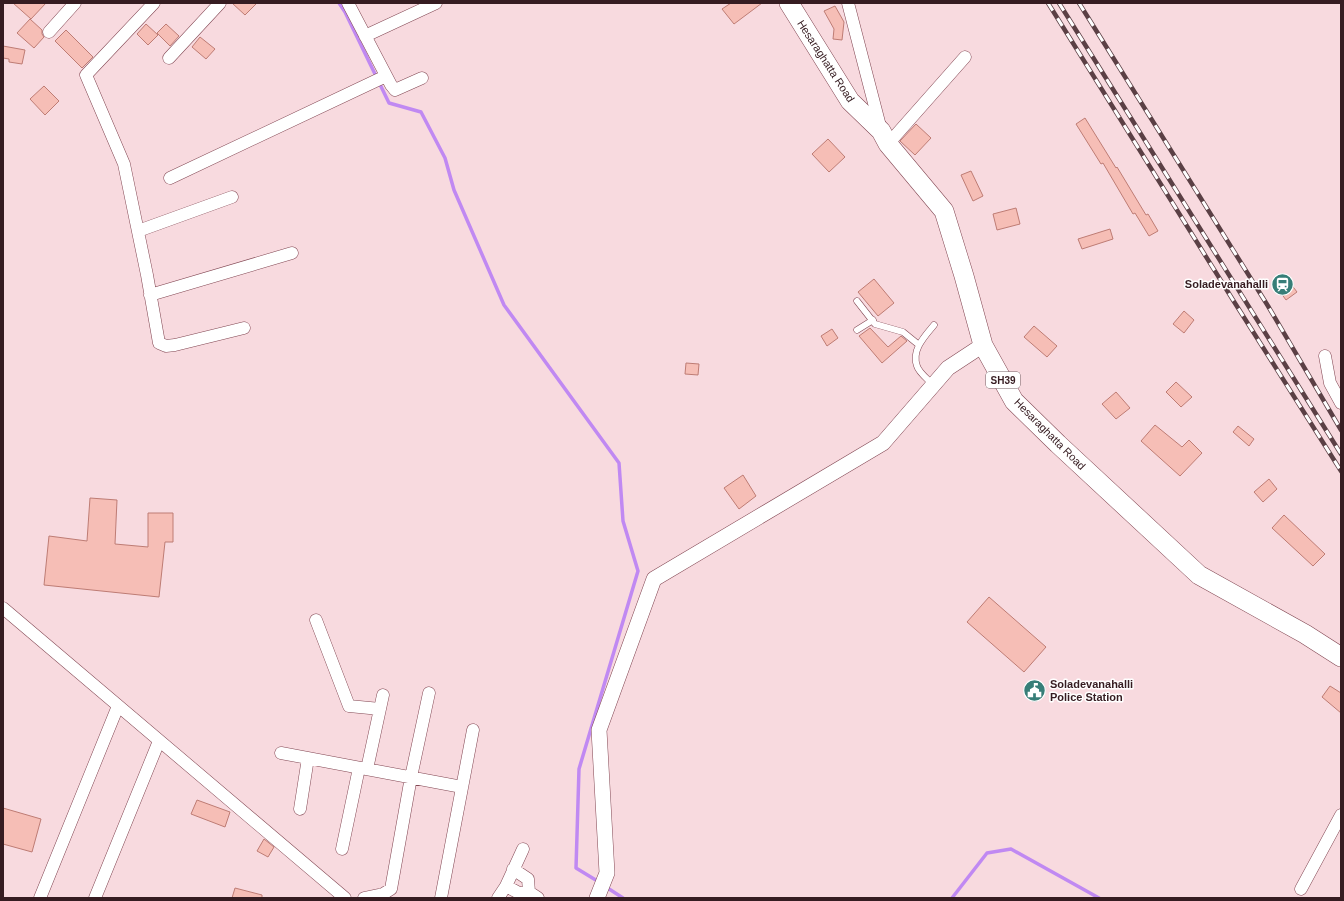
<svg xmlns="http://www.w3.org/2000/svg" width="1344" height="901" font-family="Arial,sans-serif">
  <rect width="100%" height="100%" fill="#f8dadf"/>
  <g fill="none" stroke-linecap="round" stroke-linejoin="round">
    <path stroke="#c089f2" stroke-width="3.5" d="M339,3L345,12L389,103L421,112L445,158L454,190L504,305L619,463L623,521L638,571L579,769L576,868L599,882
      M606,887L623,898
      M952,898L987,853L1011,849L1099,898"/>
  </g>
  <path fill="#f6beb6" stroke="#be7c74" d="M13,3H46L31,19Z
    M232,3H257L245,15Z
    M731,3H762L734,24L722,9Z
    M835,6L844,22L842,40L833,39L834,29L824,11Z
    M30,19L42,30V34L44,37L34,48L17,33Z
    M146,24L158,35L148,45L137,34Z
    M166,24L179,36L170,46L157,33Z
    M66,30L93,57L82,68L55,41Z
    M200,37L215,49L206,59L192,47Z
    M3,46L25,50L22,64L9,62V59L3,58Z
    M44,86L59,101L45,115L30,99Z
    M1085,118L1116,168L1117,167L1146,215L1148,214L1158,231L1149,236L1135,213L1133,214L1103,163L1101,164L1076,124Z
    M916,124L931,138L915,155L900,141Z
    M828,139L845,157L829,172L812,154Z
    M971,171L983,196L973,201L961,175Z
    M1016,208L1020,224L997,230L993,214Z
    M1110,229L1113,239L1082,249L1078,239Z
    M1284,275L1297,292L1286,300L1273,282Z
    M874,279L894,303L878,316L858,292Z
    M1184,311L1194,320L1184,333L1173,324Z
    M1034,326L1057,346L1047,357L1024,337Z
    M870,328L888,347L901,336L907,341L882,363L859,336Z
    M832,329L838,338L827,346L821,336Z
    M686,363L699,364L698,375L685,374Z
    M1176,382L1192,397L1181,407L1166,392Z
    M1116,392L1130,408L1116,419L1102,404Z
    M1155,425L1182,447L1189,440L1202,453L1180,476L1141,441Z
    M1238,426L1254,439L1249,446L1233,432Z
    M743,475L756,496L739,509L724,488Z
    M1269,479L1277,489L1263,502L1254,492Z
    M90,498L117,500L115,544L148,547V513H173V542H165L159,597L44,585L49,536L87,541Z
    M1284,515L1325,554L1313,566L1272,528Z
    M989,597L1046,647L1024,672L967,622Z
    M1330,686L1341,693V713L1322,697Z
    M197,800L230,812L225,827L191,814Z
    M3,808L41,819L32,852L3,844Z
    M264,839L274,847L268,857L257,851Z
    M235,888L262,895V898H232Z"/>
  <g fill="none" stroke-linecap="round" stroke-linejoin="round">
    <defs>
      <path id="service" d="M857,301L875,324L903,332L919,345
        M857,330L873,320
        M933,385C929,380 919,373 917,366C911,350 925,336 934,325"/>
      <path id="minor" d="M154,3L86,75L124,164L147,275L159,343L166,346L175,345L244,328
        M348,3L391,85L395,90L422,78
        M848,3L881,130
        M49,32L75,3
        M365,36L436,3
        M169,58L220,3
        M888,144L965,57
        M170,178L386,76
        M138,231L232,197
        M150,295L292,253
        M1325,356L1330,383L1341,403
        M3,608L345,898
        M316,620L349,706L380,709
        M281,753L462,787
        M367,769L383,695
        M300,809L308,758
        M342,849L359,768
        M523,849L506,886L519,893L529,892
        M513,869L528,879L529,892L538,898
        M1301,889L1341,815
        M40,898L118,706
        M95,898L159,741
        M364,898L383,894L391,889L411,777L429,693
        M441,898L473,730
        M498,898L506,886"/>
      <path id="tertiary" d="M597,898L607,873L599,730L654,579L883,443L948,368L983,345"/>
      <path id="primary" d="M789,3L850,101L881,131L888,144L944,211L964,276L983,345L1014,401L1058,444L1199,575L1305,634L1341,657"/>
    </defs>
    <use href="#service" stroke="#824753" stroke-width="7"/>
    <use href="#minor" stroke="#824753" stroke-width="13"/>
    <use href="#tertiary" stroke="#824753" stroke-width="16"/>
    <use href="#primary" stroke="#824753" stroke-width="20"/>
    <use href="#service" stroke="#fff" stroke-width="6"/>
    <use href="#minor" stroke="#fff" stroke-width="12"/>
    <use href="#tertiary" stroke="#fff" stroke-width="15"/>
    <use href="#primary" stroke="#fff" stroke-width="19"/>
    <defs>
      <path id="rail" d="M1048,3L1233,300L1341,471
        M1059,3L1341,454
        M1079,3L1268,306L1341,430"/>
    </defs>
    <use href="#rail" stroke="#5b4045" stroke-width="4.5"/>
    <use href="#rail" stroke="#fff" stroke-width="3" stroke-dasharray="9" stroke-linecap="butt"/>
  </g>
  <defs>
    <symbol id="station-disc" viewBox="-11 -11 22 22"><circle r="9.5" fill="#377e78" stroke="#fff"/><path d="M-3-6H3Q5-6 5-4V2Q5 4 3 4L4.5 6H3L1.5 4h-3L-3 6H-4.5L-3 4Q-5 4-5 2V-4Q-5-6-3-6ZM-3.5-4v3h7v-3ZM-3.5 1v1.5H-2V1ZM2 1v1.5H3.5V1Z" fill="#fff"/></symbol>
    <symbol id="civic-disc" viewBox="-11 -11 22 22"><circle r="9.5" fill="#377e78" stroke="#fff"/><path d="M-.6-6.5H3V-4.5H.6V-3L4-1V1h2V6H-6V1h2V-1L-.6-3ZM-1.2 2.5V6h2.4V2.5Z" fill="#fff"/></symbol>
  </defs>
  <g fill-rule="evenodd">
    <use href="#station-disc" x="1270" y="272" width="25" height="25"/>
    <use href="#civic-disc" x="1022" y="678" width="25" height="25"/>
  </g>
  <g text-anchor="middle" stroke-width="3" stroke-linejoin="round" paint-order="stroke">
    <rect fill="#fff" stroke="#726064" stroke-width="1" x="986" y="372" width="34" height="16" rx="3"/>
    <g font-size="10" font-weight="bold" fill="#361c21">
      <text x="1003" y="384">SH39</text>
    </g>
    <g font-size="11" fill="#361c21" stroke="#fff">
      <text transform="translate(826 61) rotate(57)" y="4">Hesaraghatta Road</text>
      <text transform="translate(1050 434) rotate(45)" y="4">Hesaraghatta Road</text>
    </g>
    <g font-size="11" font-weight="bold" fill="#361c21" stroke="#fff" text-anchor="end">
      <text x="1268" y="288">Soladevanahalli</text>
      <text x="1050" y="688" text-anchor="start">Soladevanahalli<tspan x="1050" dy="13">Police Station</tspan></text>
    </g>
  </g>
  <rect width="1344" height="901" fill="none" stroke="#361c21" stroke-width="8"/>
</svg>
